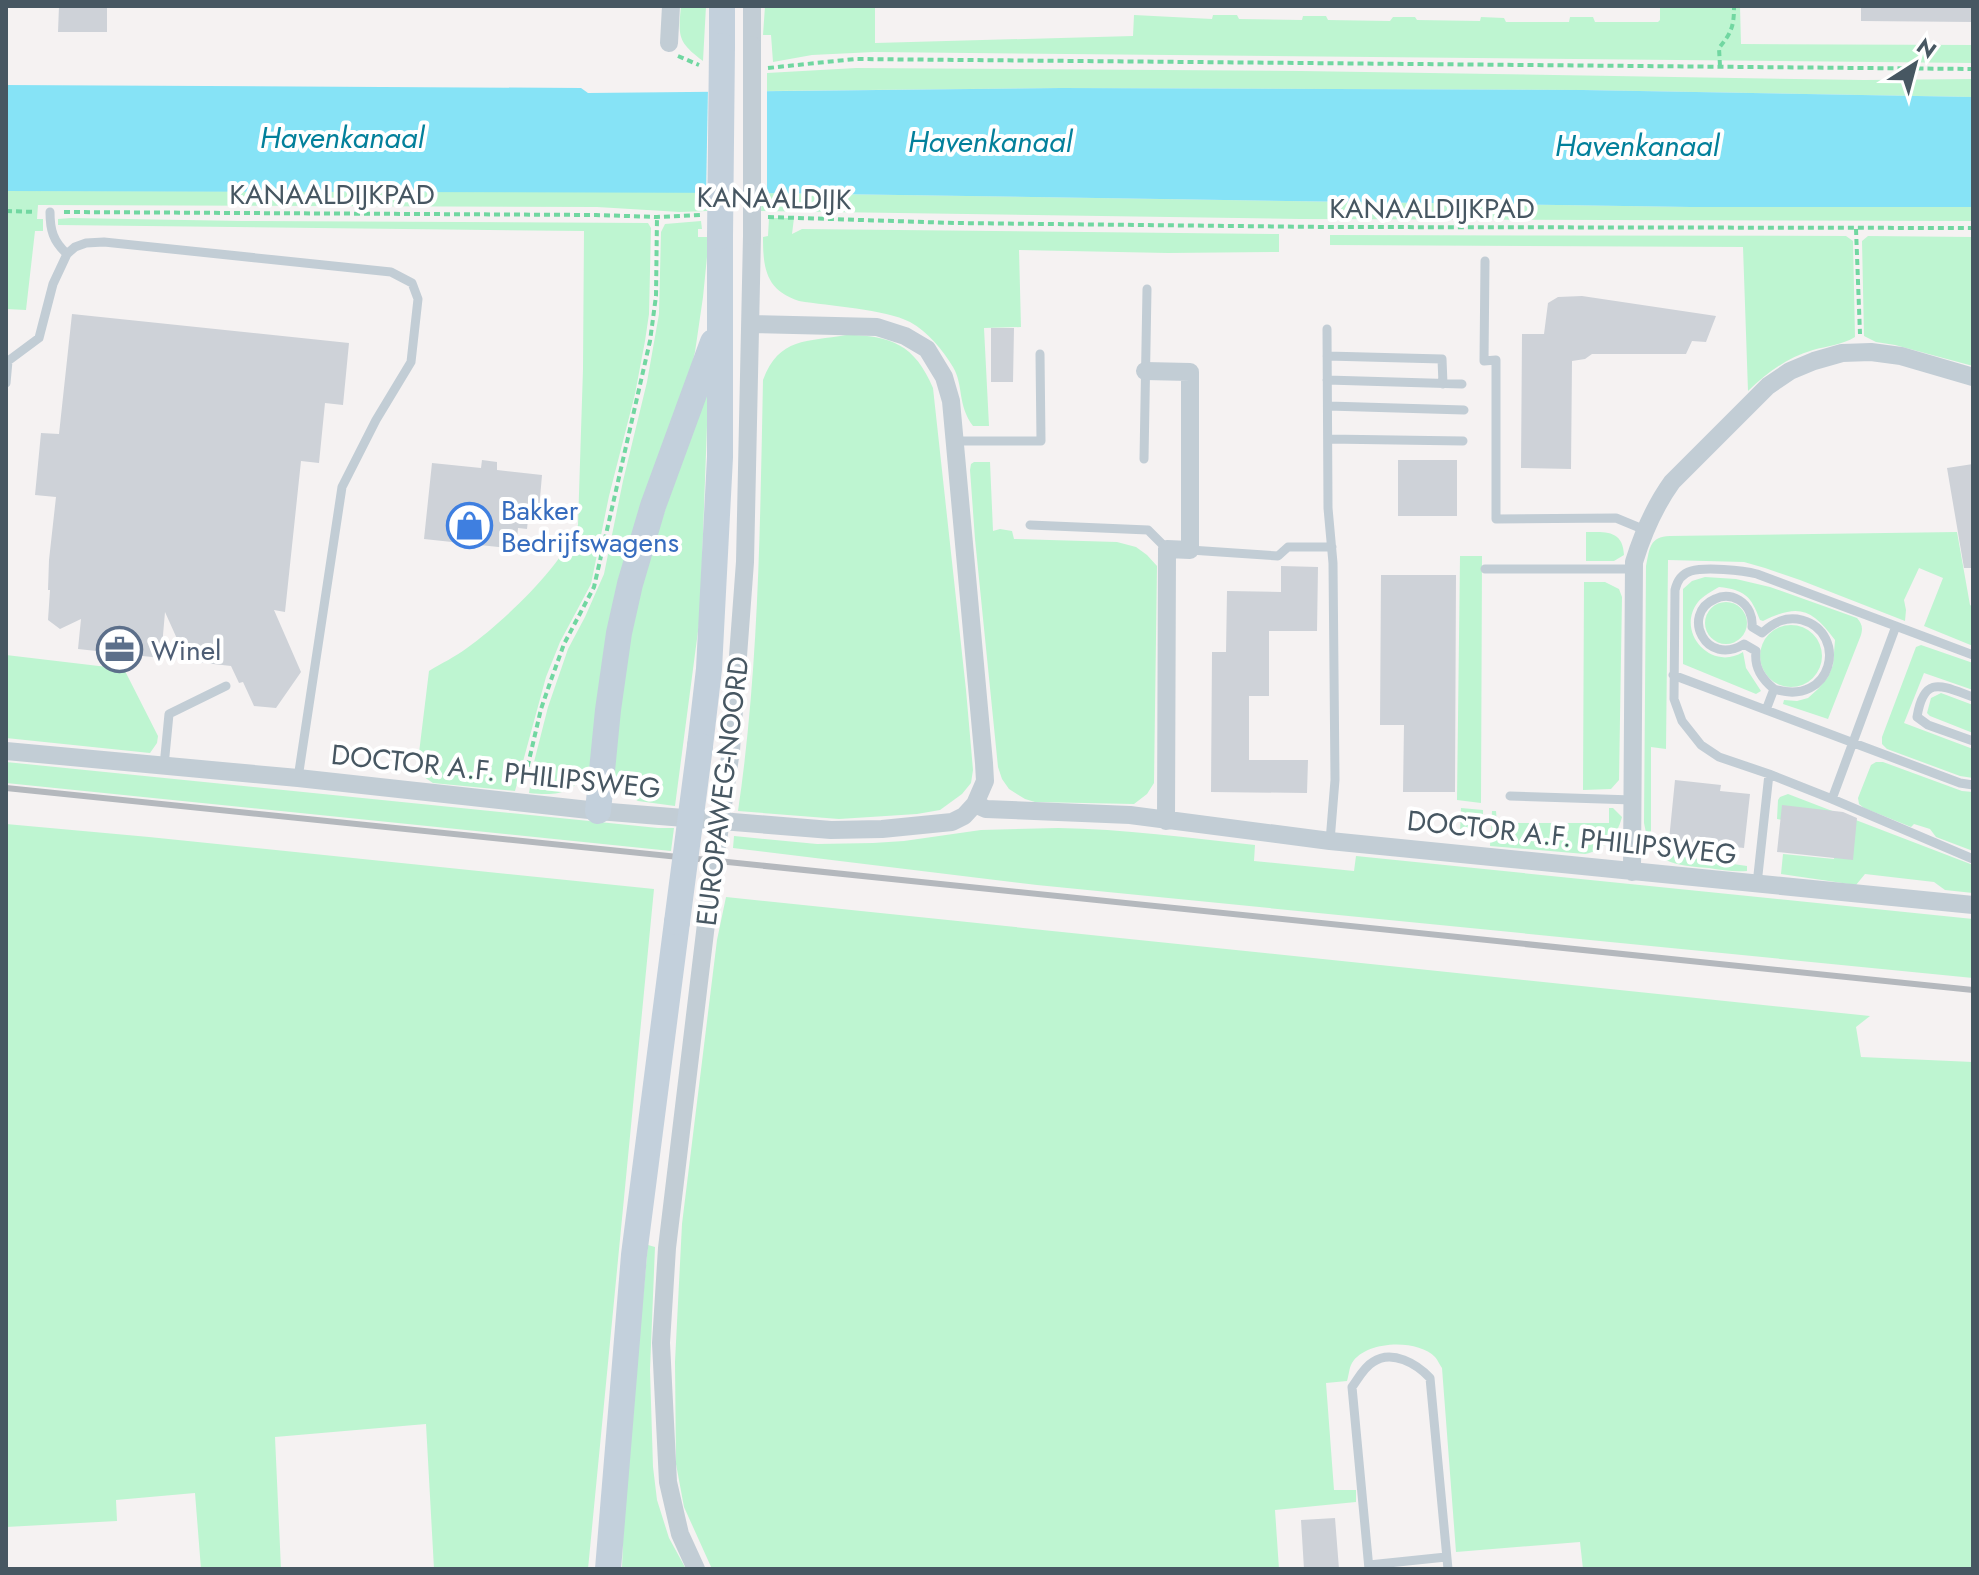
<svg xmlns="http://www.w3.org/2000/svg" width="1979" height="1575" font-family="Jost,sans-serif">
  <rect width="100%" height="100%" fill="#f5f2f2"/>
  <path fill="#bef5d1" d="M681,6H706L703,61C678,42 678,37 681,6Z
    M765,6H875V43L1133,36L1134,15L1212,19L1213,15H1237L1239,19L1302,20L1303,16H1326L1328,20L1390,21L1393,17H1415L1417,20L1480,21L1481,17L1504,18L1506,22H1569L1570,17H1593L1595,22H1658L1660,20V6H1740L1741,44L1973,45V63L874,52L812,55L773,62L771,35H763Z
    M856,68L1301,71L1864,80L1973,79V97L1583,90L1061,88L767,91V73Z
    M6,191L707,192V211L680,212L597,207L38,205L37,219H43V231H35L26,310L6,309Z
    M762,193L1690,207H1973V221L1300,219L761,211Z
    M71,218L242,221L648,223L651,228L649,314L645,341L635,394L609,496L591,584L560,642L546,677L515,791L433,783L424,777L418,761L429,671C442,663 455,657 467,648C503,622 563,566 578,525L583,369L584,231L58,225V219Z
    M769,218H794L792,234L802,229L1279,234V252L1168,253L1019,250L1021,327L984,328L989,426H973C957,404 964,386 953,367C942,349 928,332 910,322C885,309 829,306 799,301C766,290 763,269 763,237L768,236Z
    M701,221L702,229H698V237H709L703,297L695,352L590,770C571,794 558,796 529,793L534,762L548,707L568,649L585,617L604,574L623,481L647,382L659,314L661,232L665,224Z
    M1330,235L1846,236L1853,241L1855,337C1842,345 1827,346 1813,350C1786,358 1767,373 1748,391L1743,247L1330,245Z
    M1868,236L1973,237V366L1895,345L1876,342L1864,336L1862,241Z
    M846,335C891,335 915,345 933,388L966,690L973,770L971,783L962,794L940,810L917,814L839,819L738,811C759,669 760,524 763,380C779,337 807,342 846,335Z
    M705,385L708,398L706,453L700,616L675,806L638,801L629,796L621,790L611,764L633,610Z
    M974,462H990L993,531L1000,529L1012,531L1014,539L1117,542L1136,547L1147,555L1157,566L1154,783L1147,794L1134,804L1035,802L1025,799L1009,789L1002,779L998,767L975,539L970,470L971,464Z
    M1586,532C1606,532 1623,530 1624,555L1614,561H1586Z
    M1957,532L1970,605L1973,607V646L1924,626L1943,578L1919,568L1904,600L1906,610L1905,621L1800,580L1765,568L1744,562L1668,560L1666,749L1651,747V836L1660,848L1671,855L1747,866V871C1735,872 1721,870 1709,868C1673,865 1651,864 1644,823L1646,566C1650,548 1649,537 1670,536Z
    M1460,556H1482L1481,803L1457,800Z
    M1705,577L1736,579L1770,587L1857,618C1862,624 1863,627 1861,635L1828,719L1783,704L1784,700L1797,701L1808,698L1818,689L1828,677L1833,665L1835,640C1812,609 1799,603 1763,621L1760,620C1751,596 1745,590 1719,587C1712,591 1703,596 1698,602C1675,632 1711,672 1743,652L1746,668L1761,691L1756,694L1683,664V589L1692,581Z
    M1584,582H1605L1619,589L1622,597L1619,780L1611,789L1583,790Z
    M1705 623a21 21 0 1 1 42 0a21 21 0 1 1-42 0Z
    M1760 656a31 31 0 1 1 62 0a31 31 0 1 1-62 0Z
    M1921,645L1973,663V690L1924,673L1904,723L1973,749V778L1960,776L1887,749L1882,744V737L1916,647Z
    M6,655L124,669L158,736L157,743L150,753L6,738Z
    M1941,693L1973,705V733L1930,716L1927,713L1931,698Z
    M6,762L658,828H674L671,851L6,783Z
    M1876,762H1883L1962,791L1973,792V851L1936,837L1930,829L1914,824L1911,827L1864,808L1859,804L1858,798L1871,765Z
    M1788,794L1973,865V893L1945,890L1934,882L1865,874L1856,885L1781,874L1783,854L1834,859L1837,827L1777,819L1778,800L1780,797Z
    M1461,808L1483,810V836L1460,833Z
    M1609,808H1613L1622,817C1617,836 1605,850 1585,854L1490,846L1492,811H1496L1497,823H1609Z
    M6,824L149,837L654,889L588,1569H434L426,1424L275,1437L281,1569H201L195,1493L116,1500L117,1521L6,1527Z
    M1058,828C1124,829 1189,838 1255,845L1254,861L1354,871L1356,856L1973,919V978L1037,885L733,848L734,836L817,844L873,843L904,841L981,830Z
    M726,897L1870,1016L1856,1027L1861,1057L1973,1062V1569H1583L1580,1542L1456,1552L1442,1368C1439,1364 1438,1360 1435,1357C1418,1339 1366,1340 1352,1363C1349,1368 1349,1375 1347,1381L1326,1383L1334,1490H1356V1502L1275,1510L1279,1569H712L684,1507L676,1464L675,1362L682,1224L717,940Z
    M648,1245L655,1247L650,1370L653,1467L657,1500L669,1538L686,1569H622L625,1483Z"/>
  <path fill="#86e3f6" d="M6,85L581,88L588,93L1061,88L1583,90L1973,97V207H1690L762,193L6,191Z"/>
  <path fill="#f5f2f2" d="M767,87V197L706,196L708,88Z"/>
  <path fill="#ced2d8" d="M59,6L107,7V32H58Z
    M1861,6H1973V22L1861,21Z
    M1582,296L1716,316L1706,342L1692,341L1686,354H1592L1585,359L1572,361L1571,469L1521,468L1522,334H1544L1548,303L1558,297Z
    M72,314L349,343L343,405L325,403L319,463L301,461L285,612L274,610L301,672L276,708L254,706L243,682L239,683L231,666L187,661L165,612L161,658L78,649L81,619L60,629L48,620L50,590H48L49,560L56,497L35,495L41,433L59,434Z
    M991,328H1014L1013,382H991Z
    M482,460L497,462V470L542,475L538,521L528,520L527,529L518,528L516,549L424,539L432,463L481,468Z
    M1398,460H1457V516H1398Z
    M1973,464V568H1964L1947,468Z
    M1281,566L1318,567L1317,631H1269V696H1249V760H1308L1307,793L1211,792L1212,652H1226L1227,591L1281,592Z
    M1381,575H1456L1455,792H1403L1404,725H1380Z
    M1675,780L1721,785L1720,791L1750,794L1744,848L1669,840Z
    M1782,805L1843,812L1857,818L1853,860L1777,852Z
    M1335,1518L1339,1569H1304L1301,1520Z"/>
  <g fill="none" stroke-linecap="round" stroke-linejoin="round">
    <path stroke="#71d7a1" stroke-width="4" stroke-dasharray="6 4" stroke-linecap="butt" d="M678,56L699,65
      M1720,66L1719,48C1732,32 1734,26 1734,6
      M768,68L855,59L1973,69
      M6,211L36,212
      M64,212L596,215L657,217L700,215
      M768,217L955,223L1328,227L1973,228
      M1856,229L1860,334
      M523,786L541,709L551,680L564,644L594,587L650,341L656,296L657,217"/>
    <path stroke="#c2cdd5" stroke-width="9" d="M50,212C50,230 53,241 67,254
      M1485,261L1484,361L1496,360V519L1616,518L1645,530
      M1327,329L1328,508L1333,563L1335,780L1330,841
      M1327,356L1442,359L1443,384
      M1327,380L1462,384
      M6,383L8,361L39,338L53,284L67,254L75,247L86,243L104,242L391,272L412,283L418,299L411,362L376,420L342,487L298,778
      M1328,406L1464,410
      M1328,439L1463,441
      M955,441H1041L1040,354
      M1144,459L1147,289
      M1030,525L1148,530L1167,549
      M1190,550L1278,556L1288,547H1332
      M1485,569H1634
      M1973,655L1757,574C1742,570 1705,567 1691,571C1681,574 1677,581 1675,590L1674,699L1682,721L1701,745L1719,757L1769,774L1832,799L1973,859
      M1673,675L1960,783L1973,785
      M1973,697C1942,686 1924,674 1917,717L1928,725L1973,741
      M1766,710L1774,689C1833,708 1849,633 1802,620C1786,616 1774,622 1762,633L1752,627C1753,617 1749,606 1739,600C1732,596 1723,595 1715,599C1680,614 1706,668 1744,644L1756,651C1754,668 1762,679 1774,689
      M164,766L169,714L226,686
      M1510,796L1633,800
      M1832,799L1896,626
      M1757,884L1769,774
      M1369,1565L1446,1557
      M1369,1569L1352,1387C1358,1379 1364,1367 1373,1362C1392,1349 1417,1364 1430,1378L1448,1569"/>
    <path stroke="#c2cdd5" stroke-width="18" d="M669,43L671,6
      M752,45V6
      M1145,371L1190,372V550L1167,549L1166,821
      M731,750L745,562L752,236
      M6,751L298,778L598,811L831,830L882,829L952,822L964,816L975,804L985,781L984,763L951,401L944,377L927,349L905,336L877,327L751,324
      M975,804L986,809L1130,815L1330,841L1973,905
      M1632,872L1634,562C1643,533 1654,507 1672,482L1768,386L1790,371L1814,361L1842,353L1871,352L1901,356L1973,377
      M696,1569L680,1534L668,1482L661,1343L667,1248L706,924"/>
    <path stroke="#c3d0dc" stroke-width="26" d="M722,46V6
      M700,746L709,669L720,457V236
      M598,811L608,710L619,633L630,584L653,506L713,342
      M608,1569L634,1255L677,922"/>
    <path stroke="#b4b8bd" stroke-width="6" d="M6,788L1973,990"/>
    <path stroke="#c2cdd5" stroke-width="18" d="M752,45V236
      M706,924L731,750"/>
    <path stroke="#c3d0dc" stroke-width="26" d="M720,236L722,46
      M677,922L700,746"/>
  </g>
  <defs>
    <symbol id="shop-ring" viewBox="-11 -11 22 22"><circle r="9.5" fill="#fff" stroke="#3f7fe0" stroke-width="1.5"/><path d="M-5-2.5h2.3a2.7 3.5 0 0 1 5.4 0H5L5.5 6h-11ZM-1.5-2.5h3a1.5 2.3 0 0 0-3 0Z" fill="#3f7fe0"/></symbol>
    <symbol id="office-ring" viewBox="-11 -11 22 22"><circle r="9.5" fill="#fff" stroke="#5c6f8a" stroke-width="1.5"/><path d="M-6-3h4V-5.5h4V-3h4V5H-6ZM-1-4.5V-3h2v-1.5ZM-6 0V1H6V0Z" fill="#5c6f8a"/></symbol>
  </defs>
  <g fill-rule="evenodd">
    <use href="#shop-ring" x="444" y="500" width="51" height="51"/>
    <use href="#office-ring" x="94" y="624" width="51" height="51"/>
  </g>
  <g text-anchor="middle" stroke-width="8" stroke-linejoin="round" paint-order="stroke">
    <g font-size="28" fill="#475762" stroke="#fff">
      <text x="332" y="204">KANAALDIJKPAD</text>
      <text transform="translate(774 198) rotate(1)" y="10">KANAALDIJK</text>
      <text x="1432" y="218">KANAALDIJKPAD</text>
      <text transform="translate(496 771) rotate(6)" y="10">DOCTOR A.F. PHILIPSWEG</text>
      <text transform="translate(722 791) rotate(-83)" y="10">EUROPAWEG-NOORD</text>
      <text transform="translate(1572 837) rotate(6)" y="10">DOCTOR A.F. PHILIPSWEG</text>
    </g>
    <g font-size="28" fill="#366cbe" stroke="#fff" text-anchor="start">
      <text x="501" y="520">Bakker<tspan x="501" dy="32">Bedrijfswagens</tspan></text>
    </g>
    <g font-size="28" fill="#4e5e75" stroke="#fff" text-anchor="start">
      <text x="151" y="660">Winel</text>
    </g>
    <g font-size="30" font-style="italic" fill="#03809b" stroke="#fff">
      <text x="342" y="148">Havenkanaal</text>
      <text x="990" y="152">Havenkanaal</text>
      <text x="1637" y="156">Havenkanaal</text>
    </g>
  </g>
  <rect width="1979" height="1575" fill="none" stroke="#475762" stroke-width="16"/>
  <g transform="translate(1915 64) rotate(36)" stroke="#ffffff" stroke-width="6" paint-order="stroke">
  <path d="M0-6L14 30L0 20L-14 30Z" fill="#475762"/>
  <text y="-12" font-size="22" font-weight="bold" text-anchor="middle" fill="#475762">N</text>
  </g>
</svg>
